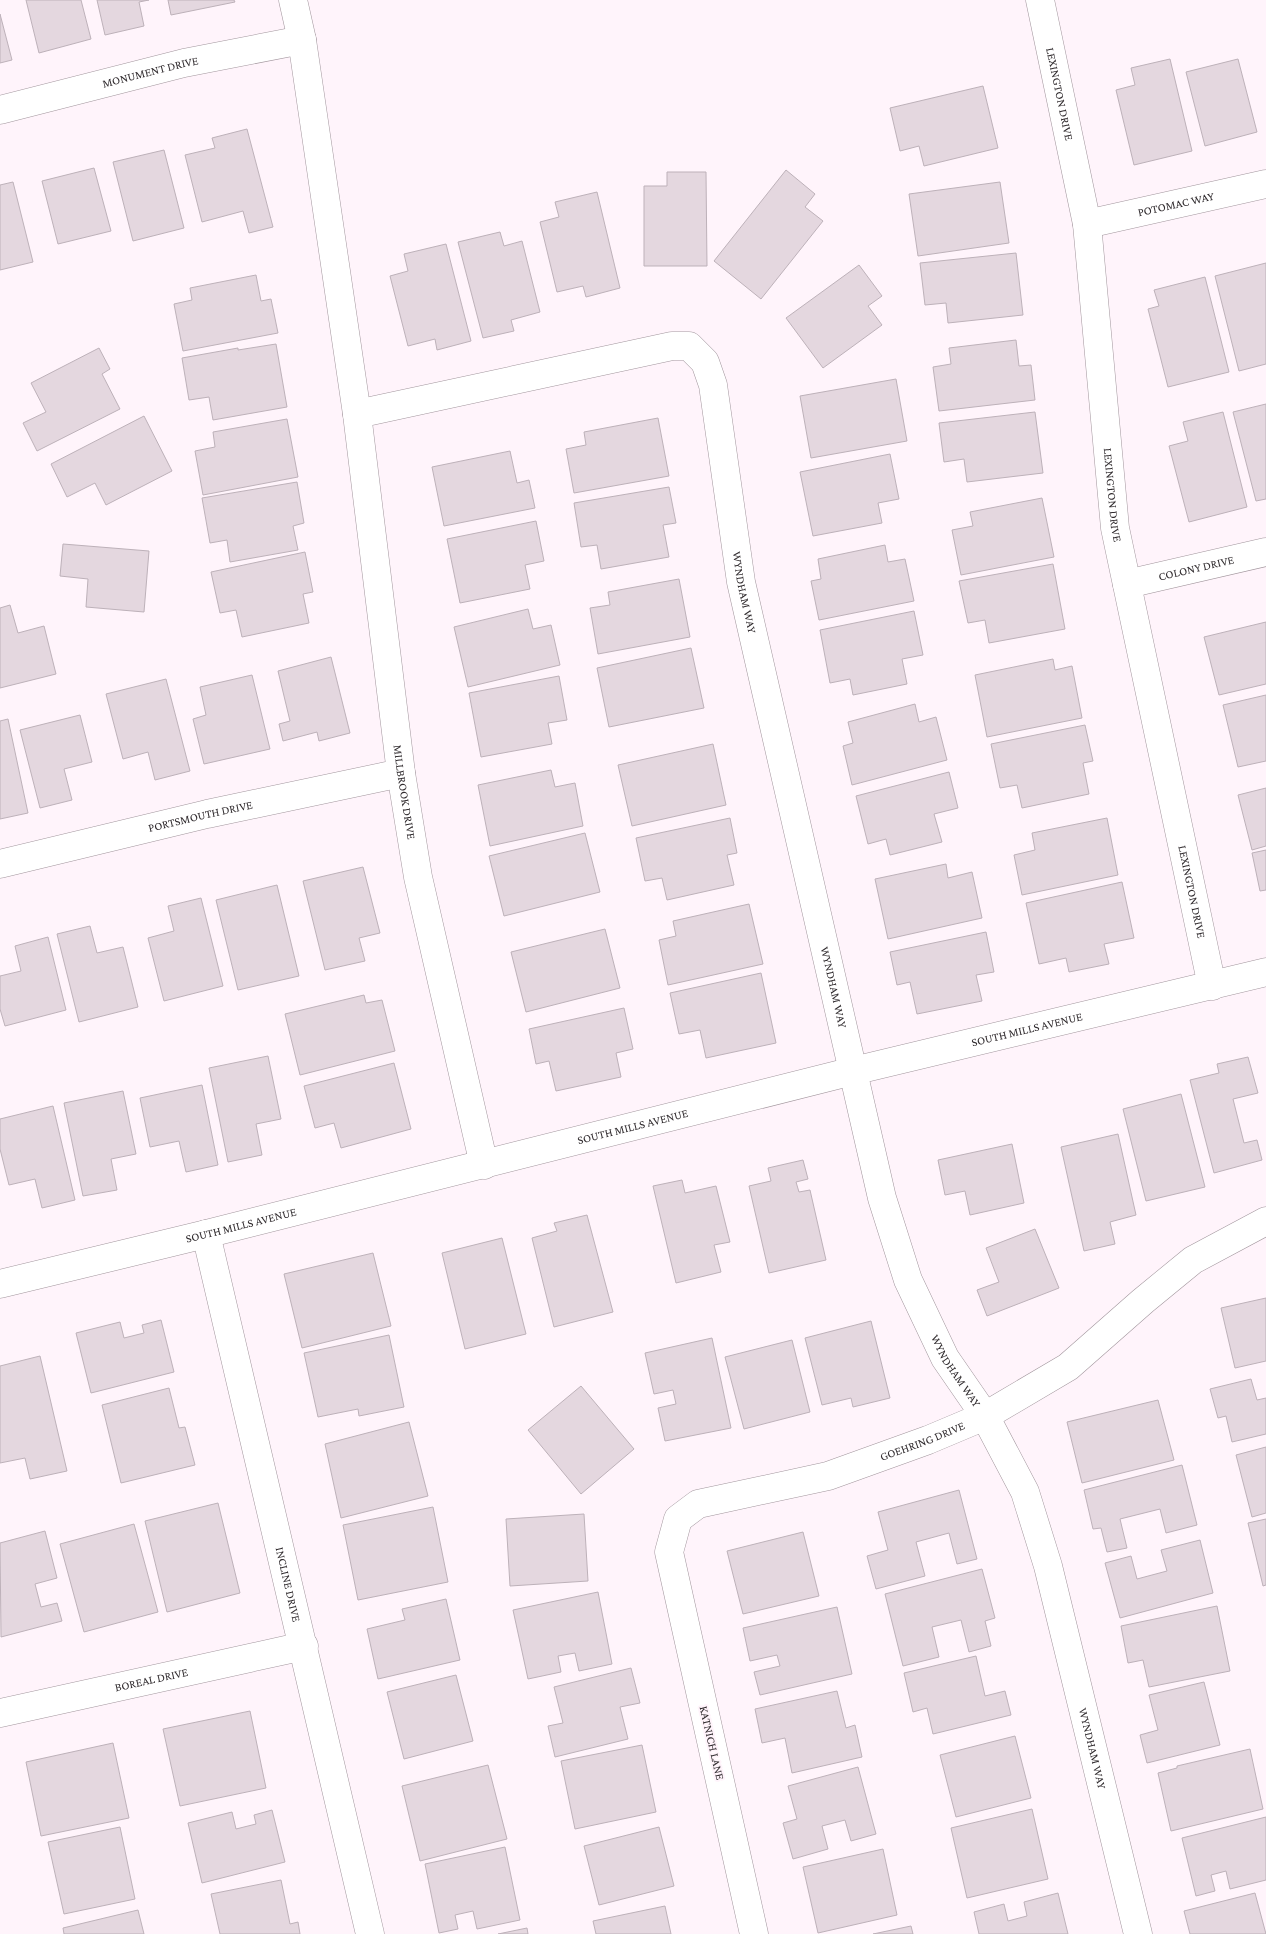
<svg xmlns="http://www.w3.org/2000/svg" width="1266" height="1934" font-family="'Crimson Pro',serif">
  <rect width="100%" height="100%" fill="#fff4fb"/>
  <path fill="#e4d7df" stroke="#bdb1b9" d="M26,0H81L91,39L39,53Z
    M97,0H149L139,2L144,26L105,35Z
    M168,0H234L235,2L171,15Z
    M0,14L12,60L0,63Z
    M1170,59L1192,151L1134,165L1116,90L1135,85L1131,68Z
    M1238,59L1257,132L1205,146L1186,72Z
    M983,86L998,148L924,166L919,146L900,151L890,108Z
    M247,129L273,227L249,233L243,211L202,222L185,155L215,148L212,138Z
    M164,150L184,228L133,241L113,162Z
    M94,168L111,231L58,244L42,181Z
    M786,170L815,194L805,207L823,221L761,299L714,261Z
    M667,172H706L707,266H644V186H667Z
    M13,182L33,262L0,270V185Z
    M1000,182L1009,243L918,256L909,194Z
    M597,192L620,288L586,297L583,286L557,292L540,222L559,217L555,202Z
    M500,232L504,246L522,241L540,312L511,320L514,331L483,338L458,242Z
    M446,244L471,341L437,350L435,339L408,346L390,276L408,271L404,254Z
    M1016,253L1023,315L948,323L946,303L925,305L920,263Z
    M1266,263V364L1239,371L1215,276Z
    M859,265L882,296L868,306L882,325L823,368L786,318Z
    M256,275L261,301L271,299L278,333L183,351L174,304L192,300L190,288Z
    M1205,277L1229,372L1168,387L1148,309L1159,306L1154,290Z
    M1016,340L1019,366L1031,365L1035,400L939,411L933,367L951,364L949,348Z
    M276,344L287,407L213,420L209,397L189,400L182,358L238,348V350Z
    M99,348L110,369L102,374L120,409L37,451L23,423L46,412L31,383Z
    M896,379L907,441L811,458L800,396Z
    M1266,404V499L1256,501L1233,412Z
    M1035,412L1043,473L967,482L964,459L944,462L939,423Z
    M1223,412L1247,507L1189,522L1169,446L1188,441L1183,422Z
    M144,416L172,471L106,505L95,483L67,497L51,464Z
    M658,418L669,476L574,493L566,449L586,445L584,432Z
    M287,419L298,477L203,495L195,451L215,447L213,432Z
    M510,451L517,483L529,480L535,508L444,526L432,467Z
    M890,454L899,499L878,503L882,523L813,536L800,472Z
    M297,482L304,523L293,526L298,550L230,562L227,540L210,543L202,498Z
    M669,487L676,523L663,525L669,557L601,569L597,545L581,547L574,503Z
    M1042,498L1054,557L961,575L952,530L973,526L970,512Z
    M536,521L544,561L525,565L530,589L460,603L447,539Z
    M63,544L149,551L144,612L86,607L88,579L60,576Z
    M885,545L888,562L905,559L914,601L819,620L811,581L821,579L818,559Z
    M305,552L313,592L303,594L309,623L242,637L236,610L220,613L211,572Z
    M1053,564L1065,629L989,643L985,620L968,623L959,581Z
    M679,579L690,637L598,654L590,608L610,605L608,592Z
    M10,605L18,633L44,626L56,674L0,688V608Z
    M528,609L533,629L551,625L560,665L468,687L454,627Z
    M914,611L923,655L902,659L907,684L853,695L850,679L830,683L820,630Z
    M1266,622V684L1219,695L1204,637Z
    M691,648L704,708L609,727L597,668Z
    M331,657L350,733L319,741L317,732L283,741L279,724L290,721L278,671Z
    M1053,659L1055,670L1072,666L1082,718L987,737L975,675Z
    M252,675L270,749L204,764L193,719L206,715L200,687Z
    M559,676L567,720L548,723L552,744L481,757L469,693Z
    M166,679L190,771L155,780L148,752L123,759L106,694Z
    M1266,695V761L1238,767L1223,705Z
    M915,704L919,722L936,717L947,760L852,785L843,746L853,743L848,722Z
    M80,715L92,762L64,769L72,800L40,808L20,730Z
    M8,719L28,813L0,819V721Z
    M1085,725L1093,761L1083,763L1089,794L1022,808L1017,785L1000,788L991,744Z
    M713,744L726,805L632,826L618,765Z
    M551,770L555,787L575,783L583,826L490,846L478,785Z
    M949,772L958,808L934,814L942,842L890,855L886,839L868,844L856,796Z
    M1266,788V846L1252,850L1238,795Z
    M730,818L737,853L727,855L734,885L667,900L662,878L645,881L636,838Z
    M1107,818L1118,875L1022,895L1014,855L1035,850L1032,833Z
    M585,833L600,892L504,916L489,856Z
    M1266,850V890L1260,891L1252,853Z
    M946,864L948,878L972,872L982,918L888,939L875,879Z
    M363,867L380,933L359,938L365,961L325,970L303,881Z
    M1122,882L1134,938L1104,944L1109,964L1069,972L1066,958L1039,964L1026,903Z
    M277,885L299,976L238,990L216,900Z
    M201,898L223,986L164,1001L148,938L174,931L168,906Z
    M749,904L763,964L668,985L659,940L676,936L673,921Z
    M90,926L97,953L123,947L138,1007L79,1022L57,934Z
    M605,929L620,988L526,1012L511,952Z
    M986,932L994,972L976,975L982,1001L917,1014L910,982L897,985L890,952Z
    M48,937L66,1010L5,1026L0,1009V976L21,971L15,946Z
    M761,973L776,1043L706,1058L700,1030L679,1034L670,993Z
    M364,995L366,1003L382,1000L395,1051L300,1075L285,1014Z
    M624,1008L633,1049L616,1053L621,1077L556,1091L549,1061L536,1064L529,1029Z
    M268,1056L281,1119L256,1124L262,1155L228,1162L209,1068Z
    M1248,1057L1258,1093L1233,1099L1244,1143L1257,1140L1262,1160L1214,1173L1190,1080L1219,1073L1217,1064Z
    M394,1063L411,1129L341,1148L334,1123L315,1128L304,1086Z
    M202,1085L218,1165L186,1172L179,1141L150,1147L140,1098Z
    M123,1091L136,1154L111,1159L117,1190L83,1196L64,1103Z
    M1181,1094L1205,1187L1146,1201L1123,1109Z
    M53,1106L75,1200L42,1208L35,1179L9,1185L0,1149V1119Z
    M1118,1134L1136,1215L1110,1222L1115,1244L1084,1251L1061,1147Z
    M1012,1144L1024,1203L970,1215L965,1191L945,1195L938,1160Z
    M803,1160L808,1179L796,1182L799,1192L810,1190L826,1260L769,1273L749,1186L771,1181L768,1168Z
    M682,1180L685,1193L716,1186L730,1242L714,1245L721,1272L676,1283L653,1186Z
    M587,1215L613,1312L554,1327L532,1238L557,1231L554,1223Z
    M1035,1229L1059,1288L987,1316L977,1290L999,1282L986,1248Z
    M502,1238L526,1334L465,1349L442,1253Z
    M373,1253L391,1326L302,1348L284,1274Z
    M1266,1298V1361L1235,1368L1221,1308Z
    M161,1320L174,1372L91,1393L76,1333L120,1322L124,1338L144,1333L142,1325Z
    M871,1321L890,1398L853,1407L851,1398L822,1405L805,1338Z
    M389,1335L404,1407L359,1416L358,1409L318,1417L304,1353Z
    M712,1338L731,1428L665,1441L658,1408L676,1404L673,1390L654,1394L645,1353Z
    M792,1340L810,1412L744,1429L725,1357Z
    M40,1356L67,1471L30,1479L25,1458L0,1463V1366Z
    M1251,1379L1257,1400L1266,1398V1434L1232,1442L1226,1416L1218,1418L1210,1389Z
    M581,1386L634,1449L581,1494L528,1430Z
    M169,1388L179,1428L185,1427L195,1465L121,1483L102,1405Z
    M1158,1400L1174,1460L1082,1483L1067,1422Z
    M409,1422L428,1496L341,1518L325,1444Z
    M1266,1447V1513L1252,1517L1236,1455Z
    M1182,1465L1197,1525L1166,1533L1160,1509L1120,1519L1127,1548L1107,1552L1101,1528L1093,1529L1084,1490Z
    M959,1490L977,1559L957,1564L949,1533L916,1542L925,1576L876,1589L867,1556L888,1550L878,1512Z
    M218,1503L240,1593L167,1612L145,1521Z
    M433,1507L448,1582L358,1600L343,1525Z
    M584,1514L588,1581L510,1586L506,1519Z
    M1266,1519V1585L1263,1586L1248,1523Z
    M134,1524L158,1612L84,1632L60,1544Z
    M45,1531L57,1578L35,1584L41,1607L57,1603L62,1621L1,1637L0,1543Z
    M803,1532L819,1596L743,1614L727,1551Z
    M1200,1540L1213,1593L1120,1618L1105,1563L1131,1556L1137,1579L1167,1571L1161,1550Z
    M982,1569L995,1618L985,1621L991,1646L969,1652L961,1620L932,1627L939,1657L903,1666L885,1594Z
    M598,1592L612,1664L579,1671L575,1653L558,1656L561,1672L528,1679L513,1610Z
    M446,1599L460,1660L378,1679L367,1629L405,1620L402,1609Z
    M1217,1606L1230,1671L1149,1687L1143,1660L1128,1663L1121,1626Z
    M837,1607L852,1674L760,1695L754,1672L780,1666L777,1655L750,1661L743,1628Z
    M976,1656L985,1696L1005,1691L1011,1715L933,1734L927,1708L913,1712L904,1673Z
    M631,1668L640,1703L620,1707L628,1739L555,1757L548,1726L563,1723L554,1687Z
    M456,1675L473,1741L404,1759L387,1692Z
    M1204,1682L1220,1745L1147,1763L1140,1735L1158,1730L1149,1695Z
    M837,1691L846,1728L855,1725L862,1757L792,1773L785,1738L762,1743L755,1709Z
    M250,1711L266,1788L180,1806L163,1729Z
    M1015,1736L1031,1798L956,1817L940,1755Z
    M113,1743L129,1818L41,1836L26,1762Z
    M642,1745L656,1812L575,1829L561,1761Z
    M1250,1749L1263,1809L1171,1831L1158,1773L1177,1768V1766Z
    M488,1765L507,1839L420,1861L402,1786Z
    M858,1767L876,1834L851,1841L845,1820L822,1826L828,1849L793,1859L783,1823L797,1819L788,1786Z
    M1032,1809L1048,1879L967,1898L951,1828Z
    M272,1810L285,1862L202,1883L188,1823L232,1812L236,1829L256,1824L254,1815Z
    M1266,1817V1880L1230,1889L1226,1871L1211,1875L1215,1891L1196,1896L1182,1838Z
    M120,1827L135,1899L64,1914L48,1842Z
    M659,1827L674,1886L599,1905L584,1846Z
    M505,1847L520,1920L477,1929L473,1911L455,1915L458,1929L439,1933L425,1864Z
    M883,1849L897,1915L818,1933L803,1867Z
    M281,1880L290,1924L298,1922L300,1934H220L211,1894Z
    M1058,1893L1068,1934H979L974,1912L1004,1904L1008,1921L1027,1916L1024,1902Z
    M1255,1893L1266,1934H1190L1184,1911Z
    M665,1906L671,1934H596L593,1921Z
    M138,1910L144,1934H64L63,1928Z
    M911,1926L913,1934H873Z
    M527,1928L528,1934H498Z"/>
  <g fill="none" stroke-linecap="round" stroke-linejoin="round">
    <defs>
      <g id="minor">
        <path id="s1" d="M293,0L302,40L357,414L401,773L418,877L484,1165"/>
        <path id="s2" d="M1040,0L1087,224L1115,528L1212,986"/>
        <path id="s3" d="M0,110L184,63L302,40"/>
        <path id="s4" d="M1087,224L1266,184"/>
        <path id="s5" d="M357,414L672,346H689L705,362L713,385L741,582L882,1198L908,1280L945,1358L985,1416L1025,1492L1048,1566L1138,1934"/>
        <path id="s6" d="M1127,584L1266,552"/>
        <path id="s7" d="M0,864L207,814L401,773"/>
        <path id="s8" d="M206,1234L370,1934"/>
        <path id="s9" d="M0,1284L206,1234L853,1071L1266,972"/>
        <path id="s10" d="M0,1713L304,1646"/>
        <path id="s11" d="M754,1934L669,1552L678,1519L698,1504L828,1476L928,1440L985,1416L1068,1367L1143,1301L1193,1260L1266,1221"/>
      </g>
    </defs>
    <use href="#minor" stroke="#a2969d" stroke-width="29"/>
    <use href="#minor" stroke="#fff" stroke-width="28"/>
  </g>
  <g text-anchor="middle" stroke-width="4" stroke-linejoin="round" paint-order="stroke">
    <g font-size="12" fill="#322d30" stroke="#fff4fb">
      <text dy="4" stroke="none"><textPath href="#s3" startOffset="155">MONUMENT DRIVE</textPath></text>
      <text dy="4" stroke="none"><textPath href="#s2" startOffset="96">LEXINGTON DRIVE</textPath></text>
      <text dy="4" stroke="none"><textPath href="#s4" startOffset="91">POTOMAC WAY</textPath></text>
      <text dy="4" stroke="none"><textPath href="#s2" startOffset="501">LEXINGTON DRIVE</textPath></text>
      <text dy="4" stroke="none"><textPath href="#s6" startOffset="71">COLONY DRIVE</textPath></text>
      <text dy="4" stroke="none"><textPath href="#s5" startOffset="596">WYNDHAM WAY</textPath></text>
      <text dy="4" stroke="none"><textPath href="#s1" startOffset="800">MILLBROOK DRIVE</textPath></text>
      <text dy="4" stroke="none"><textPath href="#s7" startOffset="206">PORTSMOUTH DRIVE</textPath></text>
      <text dy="4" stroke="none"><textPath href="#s2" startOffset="906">LEXINGTON DRIVE</textPath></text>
      <text dy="4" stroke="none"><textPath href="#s5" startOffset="1001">WYNDHAM WAY</textPath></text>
      <text dy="4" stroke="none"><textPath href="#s9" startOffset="1058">SOUTH MILLS AVENUE</textPath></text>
      <text dy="4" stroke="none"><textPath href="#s9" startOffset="652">SOUTH MILLS AVENUE</textPath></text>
      <text dy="4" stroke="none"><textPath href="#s9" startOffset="248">SOUTH MILLS AVENUE</textPath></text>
      <text dy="4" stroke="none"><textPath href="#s5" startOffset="1406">WYNDHAM WAY</textPath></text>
      <text dy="4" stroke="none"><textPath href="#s11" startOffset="684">GOEHRING DRIVE</textPath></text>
      <text dy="4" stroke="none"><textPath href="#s8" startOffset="360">INCLINE DRIVE</textPath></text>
      <text dy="4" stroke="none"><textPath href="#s10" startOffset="155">BOREAL DRIVE</textPath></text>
      <text transform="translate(712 1743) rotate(77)" y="4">KATNICH LANE</text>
      <text dy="4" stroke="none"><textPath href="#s5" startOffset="1811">WYNDHAM WAY</textPath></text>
    </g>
  </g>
</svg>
